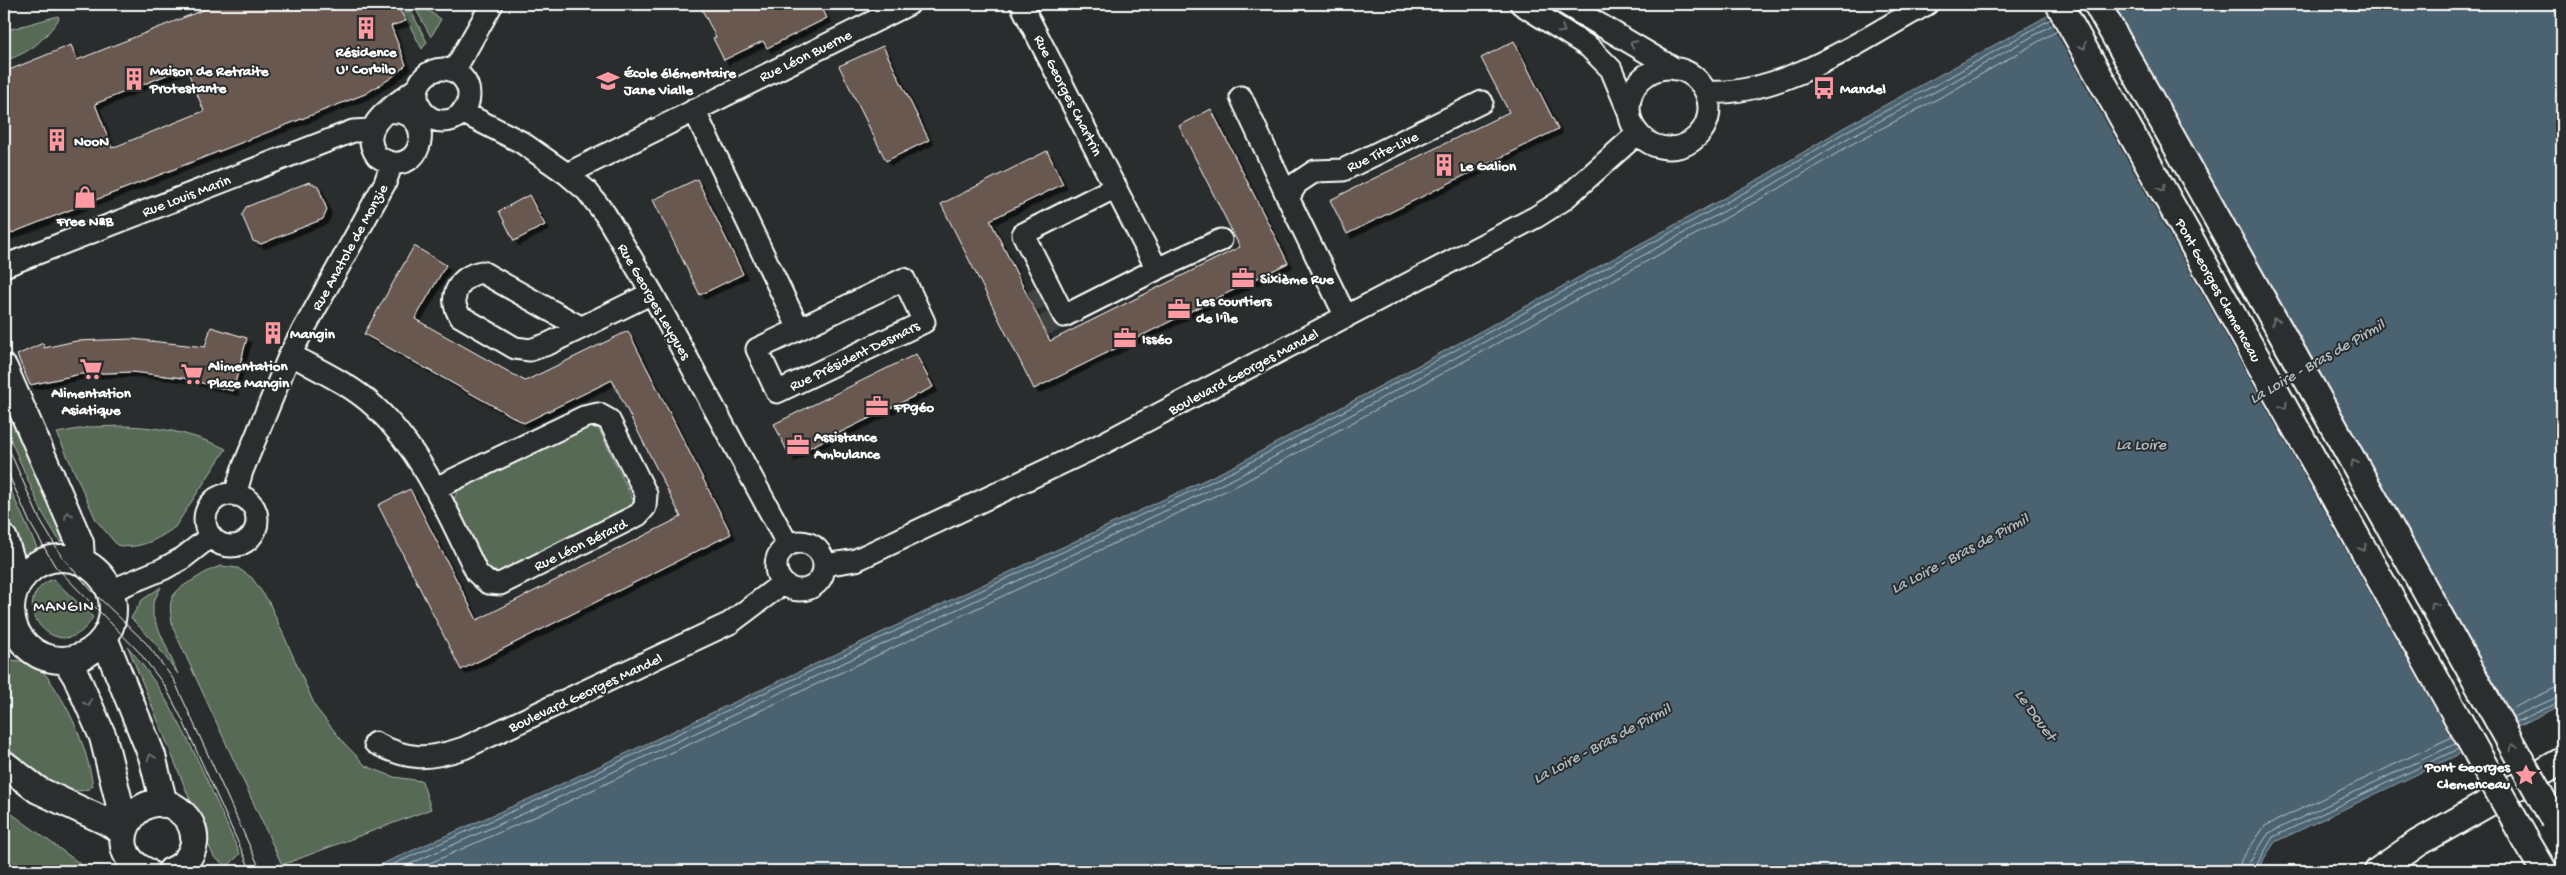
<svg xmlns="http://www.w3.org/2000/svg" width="2566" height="875" font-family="'Gochi Hand',sans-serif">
  <defs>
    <filter id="shadow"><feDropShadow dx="4.5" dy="4.5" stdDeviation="0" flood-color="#0009"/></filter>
  </defs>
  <rect width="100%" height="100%" fill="#2a2d2e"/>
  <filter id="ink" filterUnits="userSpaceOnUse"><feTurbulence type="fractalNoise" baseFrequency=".02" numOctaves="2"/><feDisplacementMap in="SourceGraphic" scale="10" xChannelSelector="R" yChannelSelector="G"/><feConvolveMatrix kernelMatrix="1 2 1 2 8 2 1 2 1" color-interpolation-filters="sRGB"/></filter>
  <g filter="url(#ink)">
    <path fill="#566b56" stroke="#aab5aa" d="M413,4H418L441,19L431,37Z
      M411,11L427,42L422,49L403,13Z
      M58,16L59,19C42,42 31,52 4,61V31Z
      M17,414L71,537L60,542L42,512L4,425V420Z
      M123,426C161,427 192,433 226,449L175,527C159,539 137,551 117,545L96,520L57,433L90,427Z
      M584,426L599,429L635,504L499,572L481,567L451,506L460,485Z
      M4,476L38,550L22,556L4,515Z
      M221,566L238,568L252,578L269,602L316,708L344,743L366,766L394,777L422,781L431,809L282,865L173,628C168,601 168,594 193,580C203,574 210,569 221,566Z
      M53,579L93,617C62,673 0,601 53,579Z
      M161,587L153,603V616L178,674L155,643L131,618L142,600Z
      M128,647C180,707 207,783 240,854L227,867L214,857L208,844Z
      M4,659L36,663C66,697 86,742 93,786C71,805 21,763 4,748Z
      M4,808L90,871H4Z"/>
    <path fill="#4c6471" stroke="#94a2aa" d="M2069,4H2562V705L2275,842L2256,871H366L540,794L1234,466L1766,175L1843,128Z"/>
    <path fill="#2a2d2e" d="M2063,4H2114L2519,729L2461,756L2045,13Z"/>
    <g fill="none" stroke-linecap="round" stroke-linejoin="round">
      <path stroke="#b7c1c6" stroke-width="1" d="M2509,710L2553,689L2562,687
        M2513,717L2562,695
        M2516,722L2562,701
        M378,871L542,798L1236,470L1769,179L1845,132L1939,83L2051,19
        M394,871L545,804L1239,476L1772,185L1848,138L1942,88L2054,24
        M412,871L548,811L1242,483L1775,191L1852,144L1945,95L2057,31
        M2239,871L2241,860L2265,826L2452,737
        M2246,871L2248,864L2269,833L2455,744
        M2253,871L2273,837L2458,749"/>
    </g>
    <path fill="#67594f" stroke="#fff" fill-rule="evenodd" filter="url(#shadow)" d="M218,4H396L406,21L391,26L406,65L391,78L365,94L4,236V72L71,45L77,60ZM186,67L204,111L112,148L95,104Z
      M699,4H820L827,18L767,48L763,41L724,60L713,38L716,37Z
      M1514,41L1558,129L1347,234L1330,200L1509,112L1481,58Z
      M883,46L929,140L886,161L839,66Z
      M1211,109L1288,263L1034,389L941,204L1047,151L1063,184L990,220L1050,341L1240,247L1179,126Z
      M697,179L743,274L700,295L653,200Z
      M309,182L318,186L327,210L323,219L261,244L253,241L242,215L246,207Z
      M529,195L545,225L514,241L499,211Z
      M414,246L446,265L415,319L525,381L628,331L731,534L461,670L378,505L410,489L477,620L681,517L612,380L524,423L364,334Z
      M211,327L247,338L233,391L183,378L132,372L81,374L30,385L17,355L43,343L44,348L76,341L132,339L205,347Z
      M916,354L933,387L790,457L774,424Z"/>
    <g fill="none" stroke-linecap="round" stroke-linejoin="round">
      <path stroke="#3f4243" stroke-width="21" stroke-dasharray="21 11" stroke-linecap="butt" d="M1031,302L1052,291
        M1043,326L1064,316"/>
      <defs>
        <path id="minor" d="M1021,4L1157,269L1064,316L1023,234L1116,187
          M1521,4L1589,47L1611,69L1629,112
          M1565,4L1675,69
          M1629 108a40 40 0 1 1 80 0a40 40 0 1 1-80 0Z
          M417 95a26 26 0 1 1 52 0a26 26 0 1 1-52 0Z
          M454,71L492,4
          M1706,92C1782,97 1863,39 1927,4
          M1241,97L1288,198
          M694,110L799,329L757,349L777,392L924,322L904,279L799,329
          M387,112C442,106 422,187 377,156C355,124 397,105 418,87
          M462,112L521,142L567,174L587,191L605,214L652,293L788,545
          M567,174L909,4
          M4,266L353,131L370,130
          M1157,269L1221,240
          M1346,317L1288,198L1297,183L1315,171L1343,170L1482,102
          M580,327L482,272C461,275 446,296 460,316L515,348L530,350L548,344L652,293
          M290,354C318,370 350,384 374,406C423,452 448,514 477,573L488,583L500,584L638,515L645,507L646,494L609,420L598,414L584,417L436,488
          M205 520a26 26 0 1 1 52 0a26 26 0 1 1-52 0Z
          M235,495L242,471L290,354L385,183L392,163
          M776 566a24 24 0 1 1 48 0a24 24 0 1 1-48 0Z
          M824,565L856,560L1100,445L1536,217L1563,200L1638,133
          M110,591L163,569L183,558L211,536
          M375,743C410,761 428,760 464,748L730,623L783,583"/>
        <path id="major" d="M4,368L80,543L81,561
          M4,539L14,569L17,585
          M11 609a51 51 0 1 1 102 0a51 51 0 1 1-102 0Z
          M104,638L152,756L164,804
          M66,660L76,676L103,737L125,826
          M4,764L38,790L107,822L124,832
          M2524,837L2544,871
          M146,871C93,848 145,774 184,815C191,822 195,832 194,843C192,856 183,867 171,871
          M2378,871L2418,843L2562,761"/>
      </defs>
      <use href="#minor" stroke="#fff" stroke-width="25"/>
      <use href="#major" stroke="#fff" stroke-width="30"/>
      <use href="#minor" stroke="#2a2d2e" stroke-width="21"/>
      <use href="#major" stroke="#2a2d2e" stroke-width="26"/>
      <path stroke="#fff" stroke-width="1" d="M4,438L40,520L62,557L92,591L147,644L174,680L261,871
        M4,464L30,523L55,566L139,652L165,686L183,721L251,871"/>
      <defs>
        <path id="major-bridge" d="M2059,4L2524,837
          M2097,4L2554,820"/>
      </defs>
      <use href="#major-bridge" stroke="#fff" stroke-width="30" stroke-linecap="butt"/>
      <use href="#major-bridge" stroke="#2a2d2e" stroke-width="26"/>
    </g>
    <defs><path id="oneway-chevron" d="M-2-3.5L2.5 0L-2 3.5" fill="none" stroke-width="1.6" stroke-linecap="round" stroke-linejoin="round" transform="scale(1.25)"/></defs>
    <g stroke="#6a6c6d">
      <use href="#oneway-chevron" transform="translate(1562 30) rotate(32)"/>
      <use href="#oneway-chevron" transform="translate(1633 44) rotate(-152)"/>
      <use href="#oneway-chevron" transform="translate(2083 46) rotate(61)"/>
      <use href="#oneway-chevron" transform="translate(2162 188) rotate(61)"/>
      <use href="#oneway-chevron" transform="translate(2275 321) rotate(-119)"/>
      <use href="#oneway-chevron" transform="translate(2284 406) rotate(61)"/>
      <use href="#oneway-chevron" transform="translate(2354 463) rotate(-119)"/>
      <use href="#oneway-chevron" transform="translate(68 515) rotate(-113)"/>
      <use href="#oneway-chevron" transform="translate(2363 548) rotate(61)"/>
      <use href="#oneway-chevron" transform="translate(2434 605) rotate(-119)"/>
      <use href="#oneway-chevron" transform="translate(88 703) rotate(66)"/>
      <use href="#oneway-chevron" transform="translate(2513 747) rotate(-119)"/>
      <use href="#oneway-chevron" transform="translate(151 757) rotate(-109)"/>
    </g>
  </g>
  <defs>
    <symbol id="building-bare" viewBox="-9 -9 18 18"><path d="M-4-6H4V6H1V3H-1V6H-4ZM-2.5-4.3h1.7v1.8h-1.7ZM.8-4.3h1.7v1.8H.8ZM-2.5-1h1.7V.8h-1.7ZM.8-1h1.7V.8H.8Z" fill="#ff9aa2" stroke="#2a2d2e" stroke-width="2.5" paint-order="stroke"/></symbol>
    <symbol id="school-bare" viewBox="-9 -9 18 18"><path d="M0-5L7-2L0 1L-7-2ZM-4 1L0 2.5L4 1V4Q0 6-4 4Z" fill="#ff9aa2" stroke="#2a2d2e" stroke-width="2.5" paint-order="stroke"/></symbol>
    <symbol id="bus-bare" viewBox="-9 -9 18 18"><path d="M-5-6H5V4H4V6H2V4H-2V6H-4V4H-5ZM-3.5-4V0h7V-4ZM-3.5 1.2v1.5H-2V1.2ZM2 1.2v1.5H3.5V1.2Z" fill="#ff9aa2" stroke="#2a2d2e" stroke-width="2.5" paint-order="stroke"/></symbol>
    <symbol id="shop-bare" viewBox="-9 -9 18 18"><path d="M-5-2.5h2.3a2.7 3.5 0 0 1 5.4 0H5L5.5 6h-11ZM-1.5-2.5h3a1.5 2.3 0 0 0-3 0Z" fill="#ff9aa2" stroke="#2a2d2e" stroke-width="2.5" paint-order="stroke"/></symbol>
    <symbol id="office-bare" viewBox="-9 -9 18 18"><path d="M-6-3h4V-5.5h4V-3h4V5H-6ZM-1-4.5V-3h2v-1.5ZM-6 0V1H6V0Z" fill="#ff9aa2" stroke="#2a2d2e" stroke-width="2.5" paint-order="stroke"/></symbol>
    <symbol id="supermarket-bare" viewBox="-9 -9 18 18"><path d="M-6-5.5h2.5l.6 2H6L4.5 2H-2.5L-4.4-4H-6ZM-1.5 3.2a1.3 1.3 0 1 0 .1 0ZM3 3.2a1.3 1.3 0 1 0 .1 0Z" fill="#ff9aa2" stroke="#2a2d2e" stroke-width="2.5" paint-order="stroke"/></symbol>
    <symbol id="sight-bare" viewBox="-9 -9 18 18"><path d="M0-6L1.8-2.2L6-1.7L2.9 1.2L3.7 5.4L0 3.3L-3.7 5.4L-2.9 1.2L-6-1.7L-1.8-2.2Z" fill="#ff9aa2" stroke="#2a2d2e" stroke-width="2.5" paint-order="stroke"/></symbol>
  </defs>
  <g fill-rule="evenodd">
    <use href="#building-bare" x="350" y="12" width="32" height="32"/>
    <use href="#building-bare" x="118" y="63" width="32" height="32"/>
    <use href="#school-bare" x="592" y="65" width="32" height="32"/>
    <use href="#bus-bare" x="1808" y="72" width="32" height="32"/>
    <use href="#building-bare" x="41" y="124" width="32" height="32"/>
    <use href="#building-bare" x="1428" y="149" width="32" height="32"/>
    <use href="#shop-bare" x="69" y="181" width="32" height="32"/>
    <use href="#office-bare" x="1227" y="262" width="32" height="32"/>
    <use href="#office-bare" x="1163" y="293" width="32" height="32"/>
    <use href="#building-bare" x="257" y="317" width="32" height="32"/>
    <use href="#office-bare" x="1109" y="322" width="32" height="32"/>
    <use href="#supermarket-bare" x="75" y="353" width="32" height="32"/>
    <use href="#supermarket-bare" x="176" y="358" width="32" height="32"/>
    <use href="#office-bare" x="861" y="390" width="32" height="32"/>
    <use href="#office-bare" x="782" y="429" width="32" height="32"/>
    <use href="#sight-bare" x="2510" y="759" width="32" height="32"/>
  </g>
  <g text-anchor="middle" stroke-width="4" stroke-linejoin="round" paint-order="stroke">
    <g font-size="15" font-weight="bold" fill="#fff" stroke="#2a2d2e" text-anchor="start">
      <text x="366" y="56" text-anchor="middle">Résidence<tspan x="366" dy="17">U' Corbilo</tspan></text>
      <text x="150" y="75">Maison de Retraite<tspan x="150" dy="17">Protestante</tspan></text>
      <text x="624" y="77">École élémentaire<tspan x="624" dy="17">Jane Vialle</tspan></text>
      <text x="1840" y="93">Mandel</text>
      <text x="74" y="145">NooN</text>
      <text x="1460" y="170">Le Galion</text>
      <text x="85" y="225" text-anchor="middle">Free N&amp;B</text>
      <text x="1260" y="283">Sixième Rue</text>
      <text x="1196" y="305">Les courtiers<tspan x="1196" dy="17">de l'Île</tspan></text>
      <text x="290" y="338">Mangin</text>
      <text x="1142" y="343">Isséo</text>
      <text x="208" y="370">Alimentation<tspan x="208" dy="17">Place Mangin</tspan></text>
      <text x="91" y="397" text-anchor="middle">Alimentation<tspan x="91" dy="17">Asiatique</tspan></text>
      <text x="894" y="411">FPgéo</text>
      <text x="814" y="441">Assistance<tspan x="814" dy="17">Ambulance</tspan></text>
      <text x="2510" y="771" text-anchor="end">Pont Georges<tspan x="2510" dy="17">Clemenceau</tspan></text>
    </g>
    <g font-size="15" fill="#fff" stroke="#2a2d2e">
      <text transform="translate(805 55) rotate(-26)" y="5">Rue Léon Buerne</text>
      <text transform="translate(1069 95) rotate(63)" y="5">Rue Georges Chartrin</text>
      <text transform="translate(1382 151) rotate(-25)" y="5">Rue Tite-Live</text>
      <text transform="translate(186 195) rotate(-21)" y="5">Rue Louis Marin</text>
      <text transform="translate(349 247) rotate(-61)" y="5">Rue Anatole de Monzie</text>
      <text transform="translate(2219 290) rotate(61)" y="5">Pont Georges Clemenceau</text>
      <text transform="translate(655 301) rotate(60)" y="5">Rue Georges Leygues</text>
      <text transform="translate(854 355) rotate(-26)" y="5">Rue Président Desmars</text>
      <text transform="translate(1243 371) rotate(-28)" y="5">Boulevard Georges Mandel</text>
      <text transform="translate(580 544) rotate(-26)" y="5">Rue Léon Bérard</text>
      <text transform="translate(585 692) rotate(-25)" y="5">Boulevard Georges Mandel</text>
    </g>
    <g font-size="16" font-style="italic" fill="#aeb9bf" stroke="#2a2d2e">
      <text transform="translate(2316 360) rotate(-30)" y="6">La Loire - Bras de Pirmil</text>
      <text x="2141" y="449">La Loire</text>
      <text transform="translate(1959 552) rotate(-28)" y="6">La Loire - Bras de Pirmil</text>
      <text transform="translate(2037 714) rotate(54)" y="6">Le Douet</text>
      <text transform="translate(1601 742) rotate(-28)" y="6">La Loire - Bras de Pirmil</text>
    </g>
    <g font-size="16" letter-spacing="1" fill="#fff" stroke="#2a2d2e">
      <text x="64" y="611">MANGIN</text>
    </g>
  </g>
  <rect width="2566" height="875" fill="none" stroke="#2a2d2e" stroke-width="20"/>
  <rect x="10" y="10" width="2546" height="855" fill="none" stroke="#fff" stroke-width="2" filter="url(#ink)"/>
</svg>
